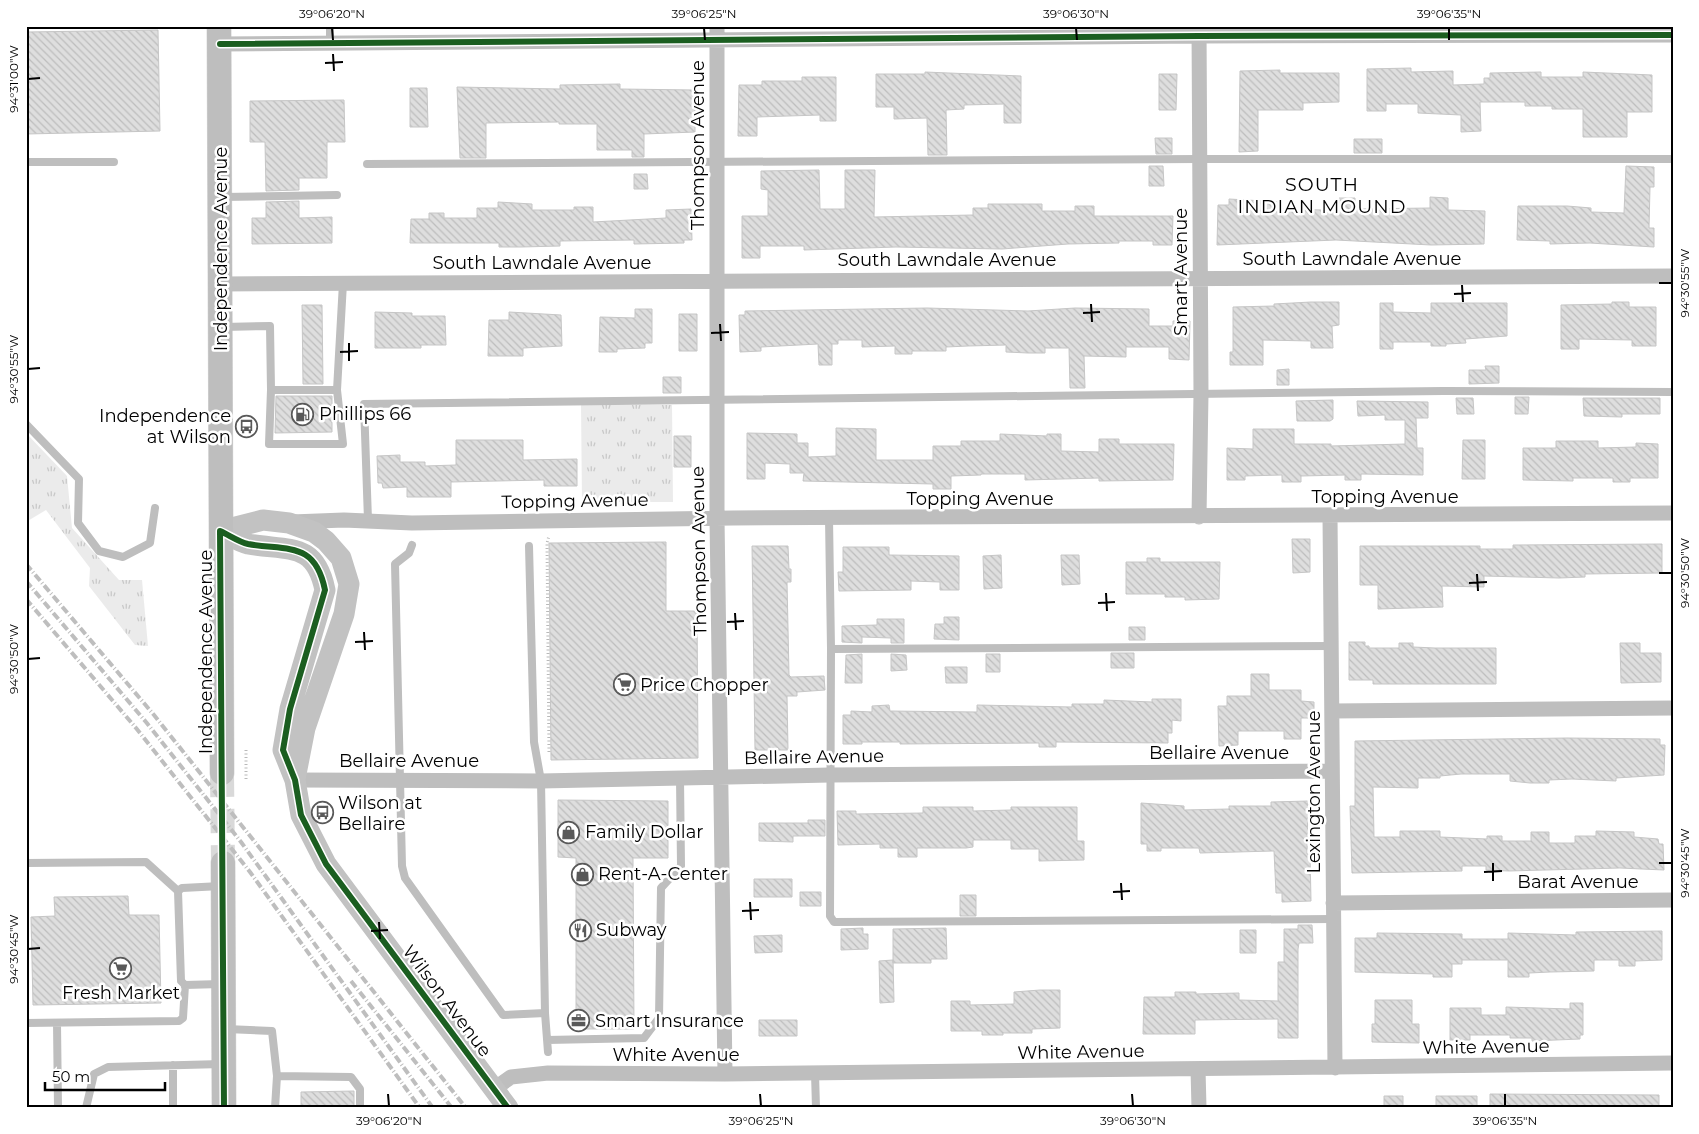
<svg xmlns="http://www.w3.org/2000/svg" width="1699" height="1134" font-family="Montserrat,sans-serif">
  <defs>
    <pattern id="grass-tufts" width="24" height="20" patternUnits="userSpaceOnUse" patternTransform="scale(1.25)"><rect width="24" height="20" fill="#ebebeb"/><path d="M3 7l-1-3M5 7V3M7 7l1-3M15 17l-1-3M17 17v-4M19 17l1-3" fill="none" stroke="#c8c8c8"/></pattern>
    <pattern id="building-back-hatch" width="6" height="6" patternUnits="userSpaceOnUse" patternTransform="scale(1.25)"><rect width="6" height="6" fill="#dedede"/><path d="M-1 5l2 2M0 0l6 6M5-1l2 2" fill="none" stroke="#bdbdbd"/></pattern>
  </defs>
  <rect width="100%" height="100%" fill="#fff"/>
  <path fill="url(#grass-tufts)" d="M581,405H672L673,502H582Z
    M26,433L67,476L72,528L119,580H142L148,646L135,645L89,586L90,568L46,510L26,522Z"/>
  <path fill="url(#building-back-hatch)" stroke="#c6c6c6" d="M158,30L160,131L26,134V32Z
    M1411,68V72L1453,71V85L1484,84V78H1490V73L1541,72V77H1583V72L1652,75V112H1627V137H1583V109H1552V106H1525V102H1480L1481,131L1461,132V115L1418,113V104H1386V111H1367V69Z
    M1280,70V73H1339V102L1303,103V110H1258V151L1239,152L1240,71Z
    M925,72L1021,76V123H1004V104L964,105V109L946,110L947,155H928L927,118L894,119V107H876V74H925Z
    M1159,74H1177L1176,110H1159Z
    M802,77H836V121H820V115L757,117V136H738L739,85H762V81H802Z
    M620,84V89L695,90V132L644,134V157H632V150H597V124H559V122L486,123V158H460L457,87L560,89V85Z
    M410,88H427L428,127H410Z
    M344,100L345,142H327V178H299V190L266,191L265,142H250V101Z
    M1155,138H1172V154H1156Z
    M1354,139H1382V153H1354Z
    M1149,166H1163L1164,186H1149Z
    M1626,166L1654,167V187H1650L1649,228H1654V247L1590,243L1550,244V241L1517,240L1518,206H1567L1591,208V212L1624,213Z
    M819,170L820,209H845V170H875L874,217L973,215V208H988V204H1042V211H1075V206H1094V216H1173L1172,245H1153V241H1119V243L1068,244L1002,249L896,247L804,250V246H760V258H742V216H768V190L761,189V171Z
    M634,174H647L648,189H634Z
    M1430,197L1448,198V210L1485,211L1484,244L1431,245L1336,240L1217,245L1218,205H1229V199L1281,202V209L1323,210L1339,208V198H1355V209L1430,208Z
    M299,201V218L332,217V243L252,244V218H266V202Z
    M498,202L532,204V210H574V207H593V222L666,218V210L691,209L692,240H684V243L634,244V240L560,241V246L521,247H499V243H410L411,219H429V213H444V218H477V208H498Z
    M1311,302H1339V325L1332,326L1333,348H1311V341L1263,340V365H1230V352H1233V307L1274,306V304Z
    M1612,302H1629V307H1656V346H1632V340L1579,339V349H1561V305L1612,304Z
    M1380,303H1393V312L1431,313V303H1507V336L1465,339L1466,343L1446,344V346H1431V342H1393V349H1380Z
    M302,305H322L323,384H303Z
    M927,308L1028,311L1075,308L1149,309V326H1173V321H1190L1189,360L1169,359V347H1126V357L1084,356L1085,388H1070L1069,348H1045V353H1028L1006,352V345L968,346L946,347V351H912V354H895V346L862,347V340H838V344H832V365H819L818,344L761,347V351L740,352L739,315H745V311Z
    M635,309H652V343H645V348L617,349V352H599L600,317L635,318Z
    M375,312L412,313V316H445L446,345H421V348H375Z
    M509,312L561,315L562,346L523,348V356H488L489,320H509Z
    M679,314H697V351H679Z
    M1485,366H1499V383L1469,384V370H1486Z
    M1289,369V385H1277V370Z
    M663,377H681V393H663Z
    M276,396H332V432L275,433Z
    M1515,397H1529L1528,414H1515Z
    M1456,398H1473L1474,414H1457Z
    M1583,398H1660V414H1622V417L1584,416Z
    M1333,400V419L1330,421H1297L1296,401Z
    M1357,401L1428,402V418H1416L1417,448H1423V475L1361,474V480H1345V475L1301,476V482H1282V475L1245,476V480H1227V448L1253,449V429H1294V444H1331V446L1405,444V420H1385V415L1358,416Z
    M836,428L876,429V460H933V446H961V441H1000V434L1047,436V434H1061V451L1099,452V439H1119V444H1174L1173,480L1099,481V478L1025,480V474H981V475L951,476V489H933V484L803,481L804,473H790V464L765,463V479H747V433L797,434V443H808V457L836,456Z
    M674,436H691V467H674Z
    M456,440H523V460L577,459V486H544V480L451,482V497H407V487L383,488L382,483H378L377,456L400,455V462H425V466L456,465Z
    M1463,440H1485V479H1462Z
    M1556,441H1598V448L1636,447V443L1658,444V478H1630V482H1613V478H1573V481L1523,480V448H1556Z
    M1292,539H1310V572L1293,573Z
    M666,542V611H697L698,758L551,760L549,543Z
    M1662,544V573L1585,574V577L1559,578L1484,576V587L1442,586L1443,607L1378,609V585H1360V546H1480V549H1513V545Z
    M752,546H788L789,569H791V582H787L789,675L791,677L824,676L825,690L797,692V696H787L788,750H755Z
    M843,547H889V555L959,556V590H940V582L911,581V590L839,591L838,572H843Z
    M1001,555L1002,588L984,589L983,556Z
    M1061,555H1079L1080,584L1062,585Z
    M1147,558H1160V562H1220L1219,599L1185,600V597H1165V594H1126V562H1147Z
    M944,617H959V640L934,639L935,624H944Z
    M877,619H904V643H891V638L862,637V643L842,642V626L877,625Z
    M1129,627H1145V640H1129Z
    M1349,642H1365V646H1369V648H1399V643H1413V647L1435,648H1496V684H1373V680H1349Z
    M1620,643H1640V653H1661V682L1621,683Z
    M1111,653H1134V668H1111Z
    M862,654V683H845L846,655Z
    M891,654L906,655L907,670L891,671Z
    M986,654H1000V672H986Z
    M945,667H967V683H946Z
    M1251,674H1269V690H1301V701L1314,702V718H1301V739H1284V731H1238V745L1219,746L1218,706H1227V696H1251Z
    M1152,699H1181V721L1172,720V733H1168V743L1056,742V747H1039V743L900,744V742H862V744H843V715H851V711L872,712V706L889,705L890,711L977,712V705L1072,707V704H1104V700L1152,702Z
    M1567,738L1660,739V745H1665L1664,775L1616,778V781L1572,779L1549,780V783H1530L1510,781V774H1461L1440,776V778H1418V788L1373,787L1374,837H1400V831H1440V837L1487,839V836H1502V841H1531V832H1549V843H1575V836H1596V831L1634,832V837L1658,839L1659,844H1663L1664,870L1620,868L1509,871L1486,870V866H1462V871L1352,873L1350,806H1355V741Z
    M558,800L668,801V858H633L634,1029H576V858L558,857Z
    M1308,801L1307,854H1310L1311,901L1282,902V893H1276L1274,851L1200,853L1199,848H1161V851H1147V844H1141V803L1184,806V810L1229,809V806H1271V802Z
    M923,807H973V811L1011,810V807H1077V841H1084V860L1039,861V849H1011V840H973V847L966,848H917V857H898V848H880V844L838,845L837,811H856V814L923,813Z
    M808,820H825V836H793V842L759,841V823H808Z
    M754,879H792V897H754Z
    M800,892H821V906H800Z
    M960,895H976V916H960Z
    M128,896L129,915H159L161,1003L33,1005L31,917L55,916L54,897Z
    M1298,925H1312L1313,943H1299L1298,949V1038H1278V1019L1195,1020V1034H1143L1144,997H1175V992H1196V994L1239,993V1000L1278,1001V962H1284V929H1298Z
    M863,928V934H868V949L841,950V929Z
    M946,928L947,959H931V963H893V929Z
    M1240,930H1256V953H1240Z
    M1662,931V960L1635,961V966H1619V960H1594V971L1550,972L1529,973V977H1508V960H1462V964H1452V977H1433V974L1355,972V938H1377V933L1462,934V939H1508V933L1576,935V932Z
    M782,935V952L755,953L754,936Z
    M893,960L894,1002L880,1003L879,961Z
    M1040,990H1060V1028L1032,1029V1033H1003V1035H982V1031H951V1001H970V1005L1014,1004V992Z
    M1375,1000H1412V1024H1419V1043L1372,1042V1024H1375Z
    M1570,1003H1583V1035H1580V1039L1532,1041V1038H1510V1035H1470V1040H1450V1008H1481V1015H1506V1007L1570,1009Z
    M759,1020H797V1036H759Z
    M354,1091V1108H301V1092Z
    M1490,1094L1659,1095V1108H1490Z
    M1384,1096H1403V1108H1384Z
    M1436,1096H1477V1108H1436Z"/>
  <g fill="none" stroke-linecap="round" stroke-linejoin="round">
    <path stroke="#d9d9d9" stroke-width="24" stroke-dasharray="24 12" stroke-linecap="butt" d="M222,773L223,863"/>
    <defs>
      <path id="primary" d="M219,26L222,773
        M223,863L224,1108"/>
    </defs>
    <use href="#primary" stroke="#dbdbdb" stroke-width="25"/>
    <path stroke="#b9b9b9" stroke-width="3" stroke-dasharray="1 2.5" stroke-linecap="butt" d="M246,750V781
      M549,752L547,543L549,536"/>
    <path stroke="#bebebe" stroke-width="8" d="M330,26V43
      M26,162H114
      M367,164L1200,159H1673
      M223,197L337,195
      M223,327L270,326L271,390
      M337,390H271L269,444H343L337,390L343,283
      M26,424L79,479L78,523L99,551L123,557L150,543L155,508
      M829,518L831,649
      M368,520L364,404L1443,391L1673,392
      M412,545L409,553L395,564L402,866L405,878L503,1015L545,1013
      M529,546L534,742L541,781L545,1013L548,1052
      M1332,646L831,649L830,916L834,922L1333,919
      M26,863L146,862L178,891L181,981L185,985L183,1018L179,1021L26,1023
      M178,891L182,888L221,886
      M185,985L221,984
      M57,1023L58,1108
      M226,1029L272,1031L277,1076L351,1077L360,1089V1108
      M547,1040L644,1038L659,1018L661,888L681,866L680,778
      M173,1065V1108
      M815,1073L816,1108
      M86,1108L94,1074L108,1067L222,1064
      M275,1108L277,1076"/>
    <path stroke="#bebebe" stroke-width="15" d="M717,26V518L725,1074
      M220,44L1199,36L1673,35
      M222,284L1673,276
      M1330,516L1335,1068
      M1199,517L1201,394L1199,26
      M292,522L344,520L412,523L732,518L1673,513
      M1333,711L1673,708
      M295,780L541,781L830,775L1332,771
      M1333,903L1673,900
      M1198,1069L1199,1108
      M494,1089L511,1077L548,1073L725,1074L1673,1063"/>
    <path stroke="#c2c2c2" stroke-width="21" d="M220,531C229,535 239,542 248,544C288,551 315,541 325,590L290,709L283,750L295,780L301,815L326,864L508,1108
      M220,531L263,520L289,523L314,532L326,541L341,558L349,584L344,614L305,728L295,779"/>
    <use href="#primary" stroke="#bebebe" stroke-width="24"/>
    <path stroke="#bebebe" stroke-width="4" stroke-dasharray="8 2.5 1 2.5" stroke-linecap="butt" d="M26,564L154,715L466,1108
      M26,581L146,722L241,842L433,1108
      M26,599L136,728L250,872L420,1108
      M351,981L452,1108"/>
    <defs>
      <path id="cycleway" d="M220,44L1199,36L1673,35
        M224,1108L220,531C229,535 239,542 248,544C288,551 315,541 325,590L290,709L283,750L295,780L301,815L326,864L508,1108"/>
    </defs>
    <use href="#cycleway" stroke="#fff" stroke-width="9"/>
    <use href="#cycleway" stroke="#1b5e20" stroke-width="6"/>
  </g>
  <path fill="none" stroke="#000" stroke-width="2" d="M332,28L333,40M704,28L705,40M1076,28L1077,40M1449,28V40M333,54L334,71M325,63L343,62M28,79L40,78M1659,283H1672M1462,285L1463,302M1454,294L1471,293M1091,304L1092,322M1083,313L1100,312M720,324L721,341M711,333L729,332M349,343V361M340,352L358,351M28,369L40,368M1659,573H1672M1477,574L1478,591M1469,583L1487,582M1106,593L1107,611M1098,603L1115,602M735,613L736,630M727,622L744,621M364,632L365,650M355,642L373,641M28,659L40,658M1493,863V881M1659,863H1672M1484,872L1502,871M1121,883L1122,900M1113,892L1130,891M750,902L751,920M742,911L759,910M379,922L380,939M371,931L388,930M28,949L40,948M388,1094L389,1106M760,1094L761,1106M1132,1094L1133,1106M1505,1094V1106"/>
  <defs>
    <symbol id="fuel-ring" viewBox="-11 -11 22 22"><circle r="9.5" fill="#fff" stroke="#595959" stroke-width="1.5"/><path d="M-5.5-6h7V0h2V4h1.3V-2.5L3-4.5l.8-.8L6-3V5H2.5V1h-1V6h-7ZM-4.2-4.7v3.2H.2V-4.7Z" fill="#595959"/></symbol>
    <symbol id="bus-ring" viewBox="-11 -11 22 22"><circle r="9.5" fill="#fff" stroke="#595959" stroke-width="1.5"/><path d="M-5-6H5V4H4V6H2V4H-2V6H-4V4H-5ZM-3.5-4V0h7V-4ZM-3.5 1.2v1.5H-2V1.2ZM2 1.2v1.5H3.5V1.2Z" fill="#595959"/></symbol>
    <symbol id="supermarket-ring" viewBox="-11 -11 22 22"><circle r="9.5" fill="#fff" stroke="#595959" stroke-width="1.5"/><path d="M-6-5.5h2.5l.6 2H6L4.5 2H-2.5L-4.4-4H-6ZM-1.5 3.2a1.3 1.3 0 1 0 .1 0ZM3 3.2a1.3 1.3 0 1 0 .1 0Z" fill="#595959"/></symbol>
    <symbol id="shop-ring" viewBox="-11 -11 22 22"><circle r="9.5" fill="#fff" stroke="#595959" stroke-width="1.5"/><path d="M-5-2.5h2.3a2.7 3.5 0 0 1 5.4 0H5L5.5 6h-11ZM-1.5-2.5h3a1.5 2.3 0 0 0-3 0Z" fill="#595959"/></symbol>
    <symbol id="restaurant-ring" viewBox="-11 -11 22 22"><circle r="9.5" fill="#fff" stroke="#595959" stroke-width="1.5"/><path d="M-5-6h1v4h1v-4h1v4h1v-4h1v5L-1.5 .5V6h-2V.5L-5-1ZM5-6V6H3V1.5H1.5Q1.5-4 5-6Z" fill="#595959"/></symbol>
    <symbol id="office-ring" viewBox="-11 -11 22 22"><circle r="9.5" fill="#fff" stroke="#595959" stroke-width="1.5"/><path d="M-6-3h4V-5.5h4V-3h4V5H-6ZM-1-4.5V-3h2v-1.5ZM-6 0V1H6V0Z" fill="#595959"/></symbol>
  </defs>
  <g fill-rule="evenodd">
    <use href="#fuel-ring" x="290" y="402" width="25" height="25"/>
    <use href="#bus-ring" x="234" y="414" width="25" height="25"/>
    <use href="#supermarket-ring" x="612" y="672" width="25" height="25"/>
    <use href="#bus-ring" x="310" y="800" width="25" height="25"/>
    <use href="#shop-ring" x="556" y="820" width="25" height="25"/>
    <use href="#shop-ring" x="570" y="862" width="25" height="25"/>
    <use href="#restaurant-ring" x="568" y="918" width="25" height="25"/>
    <use href="#supermarket-ring" x="108" y="956" width="25" height="25"/>
    <use href="#office-ring" x="566" y="1008" width="25" height="25"/>
  </g>
  <g text-anchor="middle" stroke-width="5" stroke-linejoin="round" paint-order="stroke">
    <g font-size="18" fill="#000" stroke="#fff">
      <text transform="translate(698 145) rotate(-90)" y="6">Thompson Avenue</text>
      <text transform="translate(221 249) rotate(-90)" y="6">Independence Avenue</text>
      <text x="1352" y="265">South Lawndale Avenue</text>
      <text x="947" y="266">South Lawndale Avenue</text>
      <text x="542" y="269">South Lawndale Avenue</text>
      <text transform="translate(1181 272) rotate(-90)" y="6">Smart Avenue</text>
      <text x="1385" y="503">Topping Avenue</text>
      <text x="980" y="505">Topping Avenue</text>
      <text transform="translate(575 501) rotate(-1)" y="6">Topping Avenue</text>
      <text transform="translate(699 551) rotate(-91)" y="6">Thompson Avenue</text>
      <text transform="translate(206 652) rotate(-90)" y="6">Independence Avenue</text>
      <text x="1219" y="759">Bellaire Avenue</text>
      <text transform="translate(814 757) rotate(-1)" y="6">Bellaire Avenue</text>
      <text x="409" y="767">Bellaire Avenue</text>
      <text transform="translate(1314 792) rotate(-90)" y="6">Lexington Avenue</text>
      <text x="1578" y="888">Barat Avenue</text>
      <text transform="translate(447 1001) rotate(53)" y="6">Wilson Avenue</text>
      <text transform="translate(1486 1047) rotate(-1)" y="6">White Avenue</text>
      <text transform="translate(1081 1052) rotate(-1)" y="6">White Avenue</text>
      <text x="676" y="1061">White Avenue</text>
    </g>
    <g font-size="18" fill="#000" stroke="#fff" text-anchor="start">
      <text x="319" y="420">Phillips 66</text>
      <text x="231" y="422" text-anchor="end">Independence<tspan x="231" dy="21">at Wilson</tspan></text>
      <text x="640" y="691">Price Chopper</text>
      <text x="338" y="809">Wilson at<tspan x="338" dy="21">Bellaire</tspan></text>
      <text x="585" y="838">Family Dollar</text>
      <text x="598" y="880">Rent-A-Center</text>
      <text x="596" y="936">Subway</text>
      <text x="121" y="999" text-anchor="middle">Fresh Market</text>
      <text x="595" y="1027">Smart Insurance</text>
    </g>
    <g font-size="19" letter-spacing="1" fill="#000" stroke="#fff">
      <text x="1322" y="191">SOUTH<tspan x="1322" dy="22">INDIAN MOUND</tspan></text>
    </g>
  </g>
  <rect width="1699" height="1134" fill="none" stroke="#ffffff" stroke-width="55"/>
  <path d="M45 1082v8h120v-8" fill="none" stroke="#000000" stroke-width="2.5"/>
  <text x="52" y="1082" font-size="15" fill="#000000" stroke="#ffffff" stroke-width="4" paint-order="stroke">50 m</text>
  <rect x="28" y="28" width="1644" height="1078" fill="none" stroke="#000" stroke-width="2"/>
  <g font-size="12" text-anchor="middle" fill="#000">
    <text x="332" y="18">39°06'20"N</text>
    <text x="704" y="18">39°06'25"N</text>
    <text x="1076" y="18">39°06'30"N</text>
    <text x="1449" y="18">39°06'35"N</text>
    <text transform="translate(14 79) rotate(-90)" y="4">94°31'00"W</text>
    <text transform="translate(1685 283) rotate(-90)" y="4">94°30'55"W</text>
    <text transform="translate(14 369) rotate(-90)" y="4">94°30'55"W</text>
    <text transform="translate(1685 573) rotate(-90)" y="4">94°30'50"W</text>
    <text transform="translate(14 659) rotate(-90)" y="4">94°30'50"W</text>
    <text transform="translate(1685 863) rotate(-90)" y="4">94°30'45"W</text>
    <text transform="translate(14 949) rotate(-90)" y="4">94°30'45"W</text>
    <text x="389" y="1125">39°06'20"N</text>
    <text x="761" y="1125">39°06'25"N</text>
    <text x="1133" y="1125">39°06'30"N</text>
    <text x="1505" y="1125">39°06'35"N</text>
  </g>
</svg>
